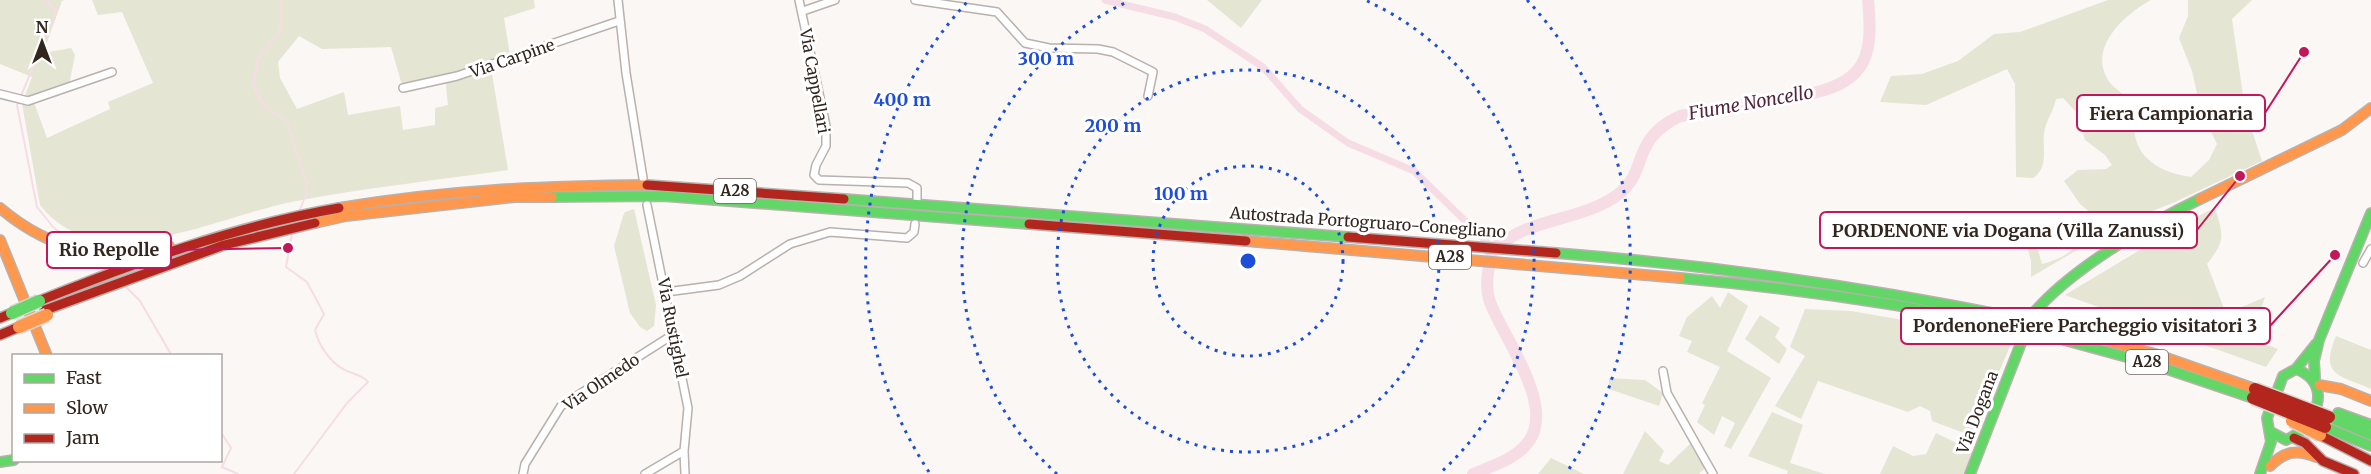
<svg xmlns="http://www.w3.org/2000/svg" width="2371" height="474" font-family="Merriweather,serif">
  <rect width="100%" height="100%" fill="#fbf7f5"/>
  <path fill="#e5e5d3" fill-rule="evenodd" d="M0,0H65L62,1L43,53L71,48L75,55L69,85L32,97L47,138L110,109L108,102L153,83L122,12L98,15L92,0H534L535,8L504,18L510,55L490,62L508,170C437,180 366,188 296,201C236,213 177,242 115,241C84,240 59,229 40,205L22,104L32,77L0,64ZM299,36L322,49L391,47L401,82L406,85L445,76L448,105L435,108V125L403,130L400,106L348,115L344,92L297,109L280,78L278,62Z
    M1207,0H1262L1241,28Z
    M2108,0H2151C2124,15 2088,47 2108,80C2114,90 2126,93 2130,104C2135,116 2133,128 2136,140C2143,164 2169,174 2191,177L2209,160L2217,144L2201,111L2192,71L2179,38L2188,16V0H2252L2232,19L2245,109L2262,161L2175,202L2123,223L2031,277V261L2025,238L2029,219L2042,264C2073,256 2083,243 2091,213L2080,204L2064,181L2078,170L2106,169L2112,165L2105,155L2085,140L2077,113L2063,98L2056,99C2054,109 2049,116 2046,125C2039,144 2052,165 2033,178L2016,177L2015,84L2007,69L1926,105L1880,102L1891,76L1922,74L1958,61L1994,34L2020,32Z
    M2215,208C2224,237 2225,241 2207,264L2226,314L2265,297L2251,339L2278,349L2266,367L2065,295L2190,220Z
    M634,209L656,305L654,326L647,331L640,327L630,313L614,246L623,216L625,212Z
    M1728,292L1748,306L1727,351L1771,378L1731,449L1724,446L1735,423L1722,416L1714,435L1697,422L1705,405L1702,403L1720,367L1687,352L1692,341L1679,336L1687,317L1712,296L1720,308Z
    M1805,309L1851,311L2013,339L1986,403L1975,437L1932,421L1930,411L1920,406L1908,412L1818,381L1801,419L1775,406L1805,356L1790,347Z
    M1760,315L1780,328L1775,337L1787,349L1779,364L1745,339Z
    M2336,336L2371,350V389C2340,375 2319,377 2336,336Z
    M1609,378L1645,380L1663,393L1659,406L1609,389Z
    M1772,412L1803,425L1790,463L1825,474H1787L1788,471L1748,456Z
    M1645,431L1664,451L1659,461L1668,465L1690,444L1705,468L1699,474H1623Z
    M1936,433L1975,452L1966,474H1880L1893,446L1913,456L1926,454Z
    M1551,458L1584,474H1538Z"/>
  <g fill="none" stroke-linecap="round" stroke-linejoin="round">
    <path stroke="#f6dce5" stroke-width="2" d="M281,0L280,32L257,61L254,87L264,106L287,122L307,183V192L299,212
      M21,96L56,11L45,0
      M19,102L17,105L37,207L53,227L76,244
      M292,234L286,267L307,282L324,314L315,330C318,344 330,362 343,369C351,374 362,374 368,382L347,403L294,474
      M92,257L106,269
      M126,287L140,301L172,356
      M220,431L231,448L222,467L238,474"/>
    <path stroke="#f6dce5" stroke-width="7" d="M1105,0L1175,17L1205,29L1263,67L1300,109L1348,143L1414,171L1493,248"/>
    <path stroke="#f6dce5" stroke-width="12" d="M1473,474C1489,467 1513,460 1525,446C1560,410 1503,338 1490,302C1484,285 1489,265 1493,248C1505,241 1517,232 1530,228C1559,217 1595,213 1620,193C1649,169 1630,140 1680,116L1813,93C1869,81 1873,51 1868,0"/>
    <defs>
      <path id="street" d="M618,0L626,73L643,178
        M799,0L826,126V146L816,165L814,175L819,180L908,183L917,188V199
        M915,0L997,12L1025,43L1049,48L1098,49L1113,52L1153,72L1148,96
        M803,11L835,0
        M403,88L457,76L619,21
        M0,94L28,101L112,72
        M647,205L688,408L684,451L685,474
        M2363,263L2371,249
        M666,292L719,285L740,276L790,244L830,232L907,238L914,232L915,224
        M1663,371L1667,393L1713,474
        M523,474L525,464L561,406L674,334
        M645,474L684,451"/>
      <path id="fast" d="M552,197L663,196L1029,224
        M844,199L1348,237
        M1556,253C1709,265 1861,286 2012,317
        M1680,278C1792,288 1901,304 2011,326
        M2039,333L2152,364L2253,398
        M2296,369L2316,344
        M2315,378L2314,361L2319,340L2371,213
        M2338,413L2371,425
        M2329,417L2371,435
        M2325,427L2371,446
        M0,462L14,460
        M1970,474L2032,315C2069,270 2148,224 2200,199
        M2260,474L2271,442L2267,418L2283,376L2296,369C2335,384 2316,427 2286,440L2271,432"/>
      <path id="slow" d="M2200,199L2342,130L2371,108
        M0,208C55,254 100,258 169,246
        M339,208C442,190 543,186 647,185
        M315,223L346,216L515,197H552
        M0,240L47,356
        M1246,241L1680,278
        M2042,324L2155,354L2255,389
        M2319,385L2341,389L2371,401
        M2270,466C2285,451 2297,449 2316,457"/>
      <path id="jam" d="M647,185L844,199
        M1029,224L1246,241
        M1348,237L1556,253
        M39,301C136,262 236,226 339,208
        M45,310L224,245L315,223
        M0,318L12,313
        M0,335L19,327
        M2320,435L2371,461
        M2294,438L2305,443L2323,461L2354,474"/>
    </defs>
    <use href="#street" stroke="#b8b1ad" stroke-width="10"/>
    <use href="#fast" stroke="#b8b1ad" stroke-width="12"/>
    <use href="#slow" stroke="#b8b1ad" stroke-width="12"/>
    <use href="#jam" stroke="#b8b1ad" stroke-width="12"/>
    <use href="#street" stroke="#fefefe" stroke-width="7"/>
    <use href="#fast" stroke="#63d668" stroke-width="9"/>
    <use href="#slow" stroke="#ff974d" stroke-width="9"/>
    <use href="#jam" stroke="#b3261e" stroke-width="9"/>
    <defs>
      <path id="fast-bridge" d="M12,313L39,301
        M2011,326L2039,333"/>
      <path id="slow-bridge" d="M19,327L47,315
        M2292,421L2320,435"/>
      <path id="jam-bridge" d="M2012,317L2042,324
        M2255,389L2329,417
        M2253,398L2325,427"/>
    </defs>
    <use href="#fast-bridge" stroke="#d8d5d3" stroke-width="15" stroke-linecap="butt"/>
    <use href="#slow-bridge" stroke="#d8d5d3" stroke-width="15" stroke-linecap="butt"/>
    <use href="#jam-bridge" stroke="#d8d5d3" stroke-width="15" stroke-linecap="butt"/>
    <use href="#fast-bridge" stroke="#63d668" stroke-width="12"/>
    <use href="#slow-bridge" stroke="#ff974d" stroke-width="12"/>
    <use href="#jam-bridge" stroke="#b3261e" stroke-width="12"/>
  </g>
  <g fill="none" stroke="#1d4ed8" stroke-width="3" stroke-dasharray="3 6">
    <circle cx="1248" cy="261" r="95"/>
    <circle cx="1248" cy="261" r="191"/>
    <path d="M1057 474A286 286 0 0 1 1129 1M1367 1A286 286 0 0 1 1439 474"/>
    <path d="M929 472A382 382 0 0 1 969 0M1527 0A382 382 0 0 1 1567 472"/>
  </g>
  <g text-anchor="middle" stroke-width="6" stroke-linejoin="round" paint-order="stroke">
    <g fill="#fff" stroke="#706762" stroke-width="1.5">
      <rect x="714" y="179" width="42" height="24" rx="4.5"/>
      <rect x="1429" y="245" width="42" height="24" rx="4.5"/>
      <rect x="2126" y="350" width="42" height="24" rx="4.5"/>
    </g>
    <g font-size="15" font-weight="bold" fill="#32261f">
      <text x="735" y="196">A28</text>
      <text x="1450" y="262">A28</text>
      <text x="2147" y="367">A28</text>
    </g>
    <g font-size="16" fill="#32261f" stroke="#fff">
      <text transform="translate(512 58) rotate(-19)" y="6">Via Carpine</text>
      <text transform="translate(815 81) rotate(80)" y="6">Via Cappellari</text>
      <text transform="translate(1368 222) rotate(4)" y="6">Autostrada Portogruaro-Conegliano</text>
      <text transform="translate(673 328) rotate(79)" y="6">Via Rustighel</text>
      <text transform="translate(601 382) rotate(-34)" y="6">Via Olmedo</text>
      <text transform="translate(1977 412) rotate(-69)" y="6">Via Dogana</text>
    </g>
    <g font-size="18" font-style="italic" fill="#53253a" stroke="#fff">
      <text transform="translate(1751 103) rotate(-10)" y="6">Fiume Noncello</text>
    </g>
  </g>
  <circle cx="1248" cy="261" r="9" fill="#1d4ed8" stroke="#fff" stroke-width="3"/>
  <g font-size="18" text-anchor="middle" font-weight="bold" fill="#1d4ed8" stroke="#fff" stroke-width="6" stroke-linejoin="round" paint-order="stroke">
    <text x="1046" y="65">300 m</text>
    <text x="902" y="106">400 m</text>
    <text x="1113" y="132">200 m</text>
    <text x="1181" y="200">100 m</text>
  </g>
  <path fill="none" stroke="#c2185b" stroke-width="2" d="M2304 52L2265 113M2240 176L2197 230M288 248L171 250M2335 255L2270 326"/>
  <g fill="#c2185b" stroke="#fff" stroke-width="2">
    <circle cx="2304" cy="52" r="6"/>
    <circle cx="2240" cy="176" r="6"/>
    <circle cx="288" cy="248" r="6"/>
    <circle cx="2335" cy="255" r="6"/>
  </g>
  <g fill="#fff" stroke="#c2185b" stroke-width="2">
    <rect x="2077" y="95" width="188" height="36" rx="6"/>
    <rect x="1820" y="212" width="377" height="36" rx="6"/>
    <rect x="47" y="232" width="124" height="36" rx="6"/>
    <rect x="1901" y="308" width="369" height="36" rx="6"/>
  </g>
  <g font-size="18" text-anchor="middle" font-weight="bold" fill="#32261f">
    <text x="2171" y="120">Fiera Campionaria</text>
    <text x="2008" y="237">PORDENONE via Dogana (Villa Zanussi)</text>
    <text x="109" y="256">Rio Repolle</text>
    <text x="2085" y="332">PordenoneFiere Parcheggio visitatori 3</text>
  </g>
  <rect x="12" y="354" width="210" height="108" fill="#ffffff" stroke="#ada8a5" stroke-width="1.5"/>
  <rect x="24" y="374" width="30" height="9" fill="#63d668" stroke="#ada8a5" stroke-width="1.5"/>
  <text x="66" y="384" font-size="18" fill="#32261f">Fast</text>
  <rect x="24" y="404" width="30" height="9" fill="#ff974d" stroke="#ada8a5" stroke-width="1.5"/>
  <text x="66" y="414" font-size="18" fill="#32261f">Slow</text>
  <rect x="24" y="434" width="30" height="9" fill="#b3261e" stroke="#ada8a5" stroke-width="1.5"/>
  <text x="66" y="444" font-size="18" fill="#32261f">Jam</text>
  <g transform="translate(42 42)" stroke="#ffffff" stroke-width="4.5" paint-order="stroke">
  <path d="M0-4.5L10 22L0 15L-10 22Z" fill="#32261f"/>
  <text y="-9" font-size="16" font-weight="bold" text-anchor="middle" fill="#32261f">N</text>
  </g>
</svg>
